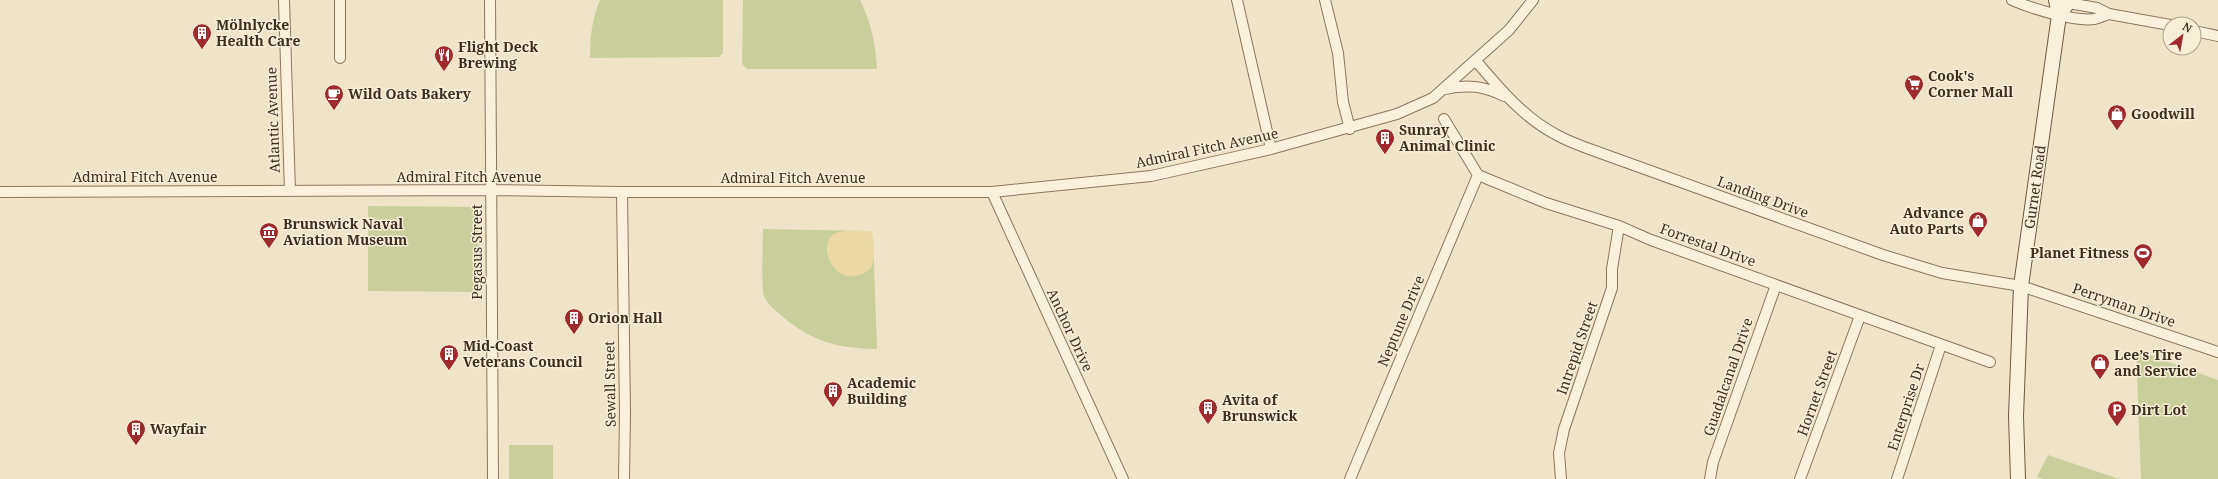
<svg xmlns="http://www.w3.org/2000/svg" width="2218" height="479" font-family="'Noto Serif',serif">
  <rect width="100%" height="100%" fill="#f0e4c8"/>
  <path fill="#c9cf9b" d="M600,0H723V53L719,57L590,58C590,37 592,19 600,0Z
    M743,0H860C871,23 876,44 877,69H747L742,64Z
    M368,206L478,207L479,292L368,291Z
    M763,229L870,231L873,235L877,349C840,349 810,341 782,316C776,311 767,304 764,296C761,289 763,240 763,229Z
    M2136,350L2218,380V479H2141Z
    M509,445H553V479H509Z
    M2048,455L2119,479H2043L2037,477Z"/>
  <path fill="#ecd9a5" d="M870,231L873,235C873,243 875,258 872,266C869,270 864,274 860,275C831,285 814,238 839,232C848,230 860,231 870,231Z"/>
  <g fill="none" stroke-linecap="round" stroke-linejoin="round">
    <defs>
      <path id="street" d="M284,0L290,191
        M490,0L493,479
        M1237,0L1271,149
        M1325,0L1338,53L1343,102L1350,129
        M2012,0C2030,8 2075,22 2094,19C2099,18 2105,15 2109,14
        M2063,2L2097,8L2109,14L2170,25
        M2194,31L2218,36
        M340,58V0
        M1476,61C1499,88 1523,117 1555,134C1567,141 1581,146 1595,151L1883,255L1942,273L2021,286L2218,352
        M1445,89C1467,84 1484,86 1504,96
        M1444,119L1478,175L1546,203L1619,226L1651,240L1990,362
        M0,192L491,190L622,192H992L1151,176L1271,149L1397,114L1433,98L1509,30L1533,0
        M622,192L625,413L624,479
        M992,192L1123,479
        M1350,479L1478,175
        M1561,479L1559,453L1564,429L1612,288V269L1619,226
        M1710,479L1713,462L1776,285
        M1800,479L1860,316
        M1897,479L1941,345"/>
      <path id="secondary" d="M2059,15L2070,0
        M2018,479L2016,416L2021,286L2059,15L2056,0"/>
    </defs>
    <use href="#street" stroke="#8d765c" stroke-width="12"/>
    <use href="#secondary" stroke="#6f573f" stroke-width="16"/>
    <use href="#street" stroke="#faf1dc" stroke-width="10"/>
    <use href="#secondary" stroke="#faf1dc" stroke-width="14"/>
  </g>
  <defs>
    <symbol id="building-pin" viewBox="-11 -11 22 30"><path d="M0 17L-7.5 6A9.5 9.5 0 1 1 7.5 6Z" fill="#9e2a2b" stroke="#f7eed8"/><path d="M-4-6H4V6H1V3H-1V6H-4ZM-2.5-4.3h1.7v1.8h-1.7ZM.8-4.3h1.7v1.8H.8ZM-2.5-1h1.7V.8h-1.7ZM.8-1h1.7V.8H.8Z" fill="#fff"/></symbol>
    <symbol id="restaurant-pin" viewBox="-11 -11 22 30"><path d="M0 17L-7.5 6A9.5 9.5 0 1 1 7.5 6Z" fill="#9e2a2b" stroke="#f7eed8"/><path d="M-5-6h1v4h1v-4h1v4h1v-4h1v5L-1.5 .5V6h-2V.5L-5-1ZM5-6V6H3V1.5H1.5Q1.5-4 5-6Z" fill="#fff"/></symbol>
    <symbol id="supermarket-pin" viewBox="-11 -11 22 30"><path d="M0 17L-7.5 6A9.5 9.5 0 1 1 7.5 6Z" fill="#9e2a2b" stroke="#f7eed8"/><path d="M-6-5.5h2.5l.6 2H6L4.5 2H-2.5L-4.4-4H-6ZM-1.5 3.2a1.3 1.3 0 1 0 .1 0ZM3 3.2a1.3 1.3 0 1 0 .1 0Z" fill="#fff"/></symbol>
    <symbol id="cafe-pin" viewBox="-11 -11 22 30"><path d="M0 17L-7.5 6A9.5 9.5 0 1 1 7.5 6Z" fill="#9e2a2b" stroke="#f7eed8"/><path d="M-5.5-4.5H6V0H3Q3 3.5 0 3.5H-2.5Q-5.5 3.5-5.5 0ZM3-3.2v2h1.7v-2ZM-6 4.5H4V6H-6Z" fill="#fff"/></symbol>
    <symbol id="shop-pin" viewBox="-11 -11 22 30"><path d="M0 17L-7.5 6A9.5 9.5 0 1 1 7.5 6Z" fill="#9e2a2b" stroke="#f7eed8"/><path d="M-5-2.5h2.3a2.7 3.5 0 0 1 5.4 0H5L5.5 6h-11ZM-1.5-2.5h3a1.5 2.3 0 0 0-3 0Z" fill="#fff"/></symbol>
    <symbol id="museum-pin" viewBox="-11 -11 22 30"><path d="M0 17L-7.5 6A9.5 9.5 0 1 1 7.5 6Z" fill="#9e2a2b" stroke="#f7eed8"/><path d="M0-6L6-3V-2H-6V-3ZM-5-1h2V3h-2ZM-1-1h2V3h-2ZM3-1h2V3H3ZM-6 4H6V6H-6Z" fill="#fff"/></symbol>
    <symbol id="stadium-pin" viewBox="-11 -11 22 30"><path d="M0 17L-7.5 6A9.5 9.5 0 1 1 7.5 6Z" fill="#9e2a2b" stroke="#f7eed8"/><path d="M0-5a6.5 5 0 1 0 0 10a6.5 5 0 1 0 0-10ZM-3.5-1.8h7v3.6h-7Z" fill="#fff"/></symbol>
    <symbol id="parking-pin" viewBox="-11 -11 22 30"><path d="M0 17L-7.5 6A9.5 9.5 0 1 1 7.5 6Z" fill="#9e2a2b" stroke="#f7eed8"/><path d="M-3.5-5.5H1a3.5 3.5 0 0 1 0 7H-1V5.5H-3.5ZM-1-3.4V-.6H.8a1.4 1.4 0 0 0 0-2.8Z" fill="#fff"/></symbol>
  </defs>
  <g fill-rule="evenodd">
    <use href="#building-pin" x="191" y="22" width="22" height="30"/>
    <use href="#restaurant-pin" x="433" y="44" width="22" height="30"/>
    <use href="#supermarket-pin" x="1903" y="73" width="22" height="30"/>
    <use href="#cafe-pin" x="323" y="83" width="22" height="30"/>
    <use href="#shop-pin" x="2106" y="103" width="22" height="30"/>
    <use href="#building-pin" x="1374" y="127" width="22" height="30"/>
    <use href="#shop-pin" x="1967" y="210" width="22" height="30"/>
    <use href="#museum-pin" x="258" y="221" width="22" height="30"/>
    <use href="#stadium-pin" x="2132" y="242" width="22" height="30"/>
    <use href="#building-pin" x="563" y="307" width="22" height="30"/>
    <use href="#building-pin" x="438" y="343" width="22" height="30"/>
    <use href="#shop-pin" x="2089" y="352" width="22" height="30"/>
    <use href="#building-pin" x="822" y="380" width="22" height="30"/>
    <use href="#building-pin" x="1197" y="397" width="22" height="30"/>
    <use href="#parking-pin" x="2106" y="399" width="22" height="30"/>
    <use href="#building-pin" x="125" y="418" width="22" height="30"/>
  </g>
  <g text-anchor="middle" stroke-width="3" stroke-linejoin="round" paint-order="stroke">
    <g font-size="14" font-weight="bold" fill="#3d2e20" stroke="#f7eed8" text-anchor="start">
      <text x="216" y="30">Mölnlycke<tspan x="216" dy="16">Health Care</tspan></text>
      <text x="458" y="52">Flight Deck<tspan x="458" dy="16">Brewing</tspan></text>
      <text x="1928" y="81">Cook's<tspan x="1928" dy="16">Corner Mall</tspan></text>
      <text x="348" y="99">Wild Oats Bakery</text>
      <text x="2131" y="119">Goodwill</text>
      <text x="1399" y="135">Sunray<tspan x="1399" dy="16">Animal Clinic</tspan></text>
      <text x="1964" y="218" text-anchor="end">Advance<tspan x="1964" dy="16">Auto Parts</tspan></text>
      <text x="283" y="229">Brunswick Naval<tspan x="283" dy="16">Aviation Museum</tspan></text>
      <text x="2129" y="258" text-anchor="end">Planet Fitness</text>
      <text x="588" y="323">Orion Hall</text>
      <text x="463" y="351">Mid-Coast<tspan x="463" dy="16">Veterans Council</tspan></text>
      <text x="2114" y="360">Lee’s Tire<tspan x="2114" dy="16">and Service</tspan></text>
      <text x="847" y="388">Academic<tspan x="847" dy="16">Building</tspan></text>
      <text x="1222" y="405">Avita of<tspan x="1222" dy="16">Brunswick</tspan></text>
      <text x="2131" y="415">Dirt Lot</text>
      <text x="150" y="434">Wayfair</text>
    </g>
    <g font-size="14" fill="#3d2e20" stroke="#f7eed8">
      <text transform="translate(273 120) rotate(-92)" y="5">Atlantic Avenue</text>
      <text transform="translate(1207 148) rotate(-12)" y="5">Admiral Fitch Avenue</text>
      <text x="145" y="182">Admiral Fitch Avenue</text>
      <text x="469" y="182">Admiral Fitch Avenue</text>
      <text x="793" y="183">Admiral Fitch Avenue</text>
      <text transform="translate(2035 187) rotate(-82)" y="5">Gurnet Road</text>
      <text transform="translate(1763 197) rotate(20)" y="5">Landing Drive</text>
      <text transform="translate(1708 245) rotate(20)" y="5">Forrestal Drive</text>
      <text transform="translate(477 252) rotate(-90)" y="5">Pegasus Street</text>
      <text transform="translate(2124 305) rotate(19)" y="5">Perryman Drive</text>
      <text transform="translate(1401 321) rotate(-67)" y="5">Neptune Drive</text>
      <text transform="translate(1070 330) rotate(65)" y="5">Anchor Drive</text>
      <text transform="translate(1577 348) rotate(-71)" y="5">Intrepid Street</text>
      <text transform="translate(1728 377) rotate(-71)" y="5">Guadalcanal Drive</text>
      <text transform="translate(610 384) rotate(-91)" y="5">Sewall Street</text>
      <text transform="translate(1817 393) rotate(-70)" y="5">Hornet Street</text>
      <text transform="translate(1906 407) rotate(-72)" y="5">Enterprise Dr</text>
    </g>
  </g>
  <g transform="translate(2182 36) rotate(31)"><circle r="19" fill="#f7eed8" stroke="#ada18e"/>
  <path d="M0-3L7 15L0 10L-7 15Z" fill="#9e2a2b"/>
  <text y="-6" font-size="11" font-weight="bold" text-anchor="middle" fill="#3d2e20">N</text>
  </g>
</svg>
